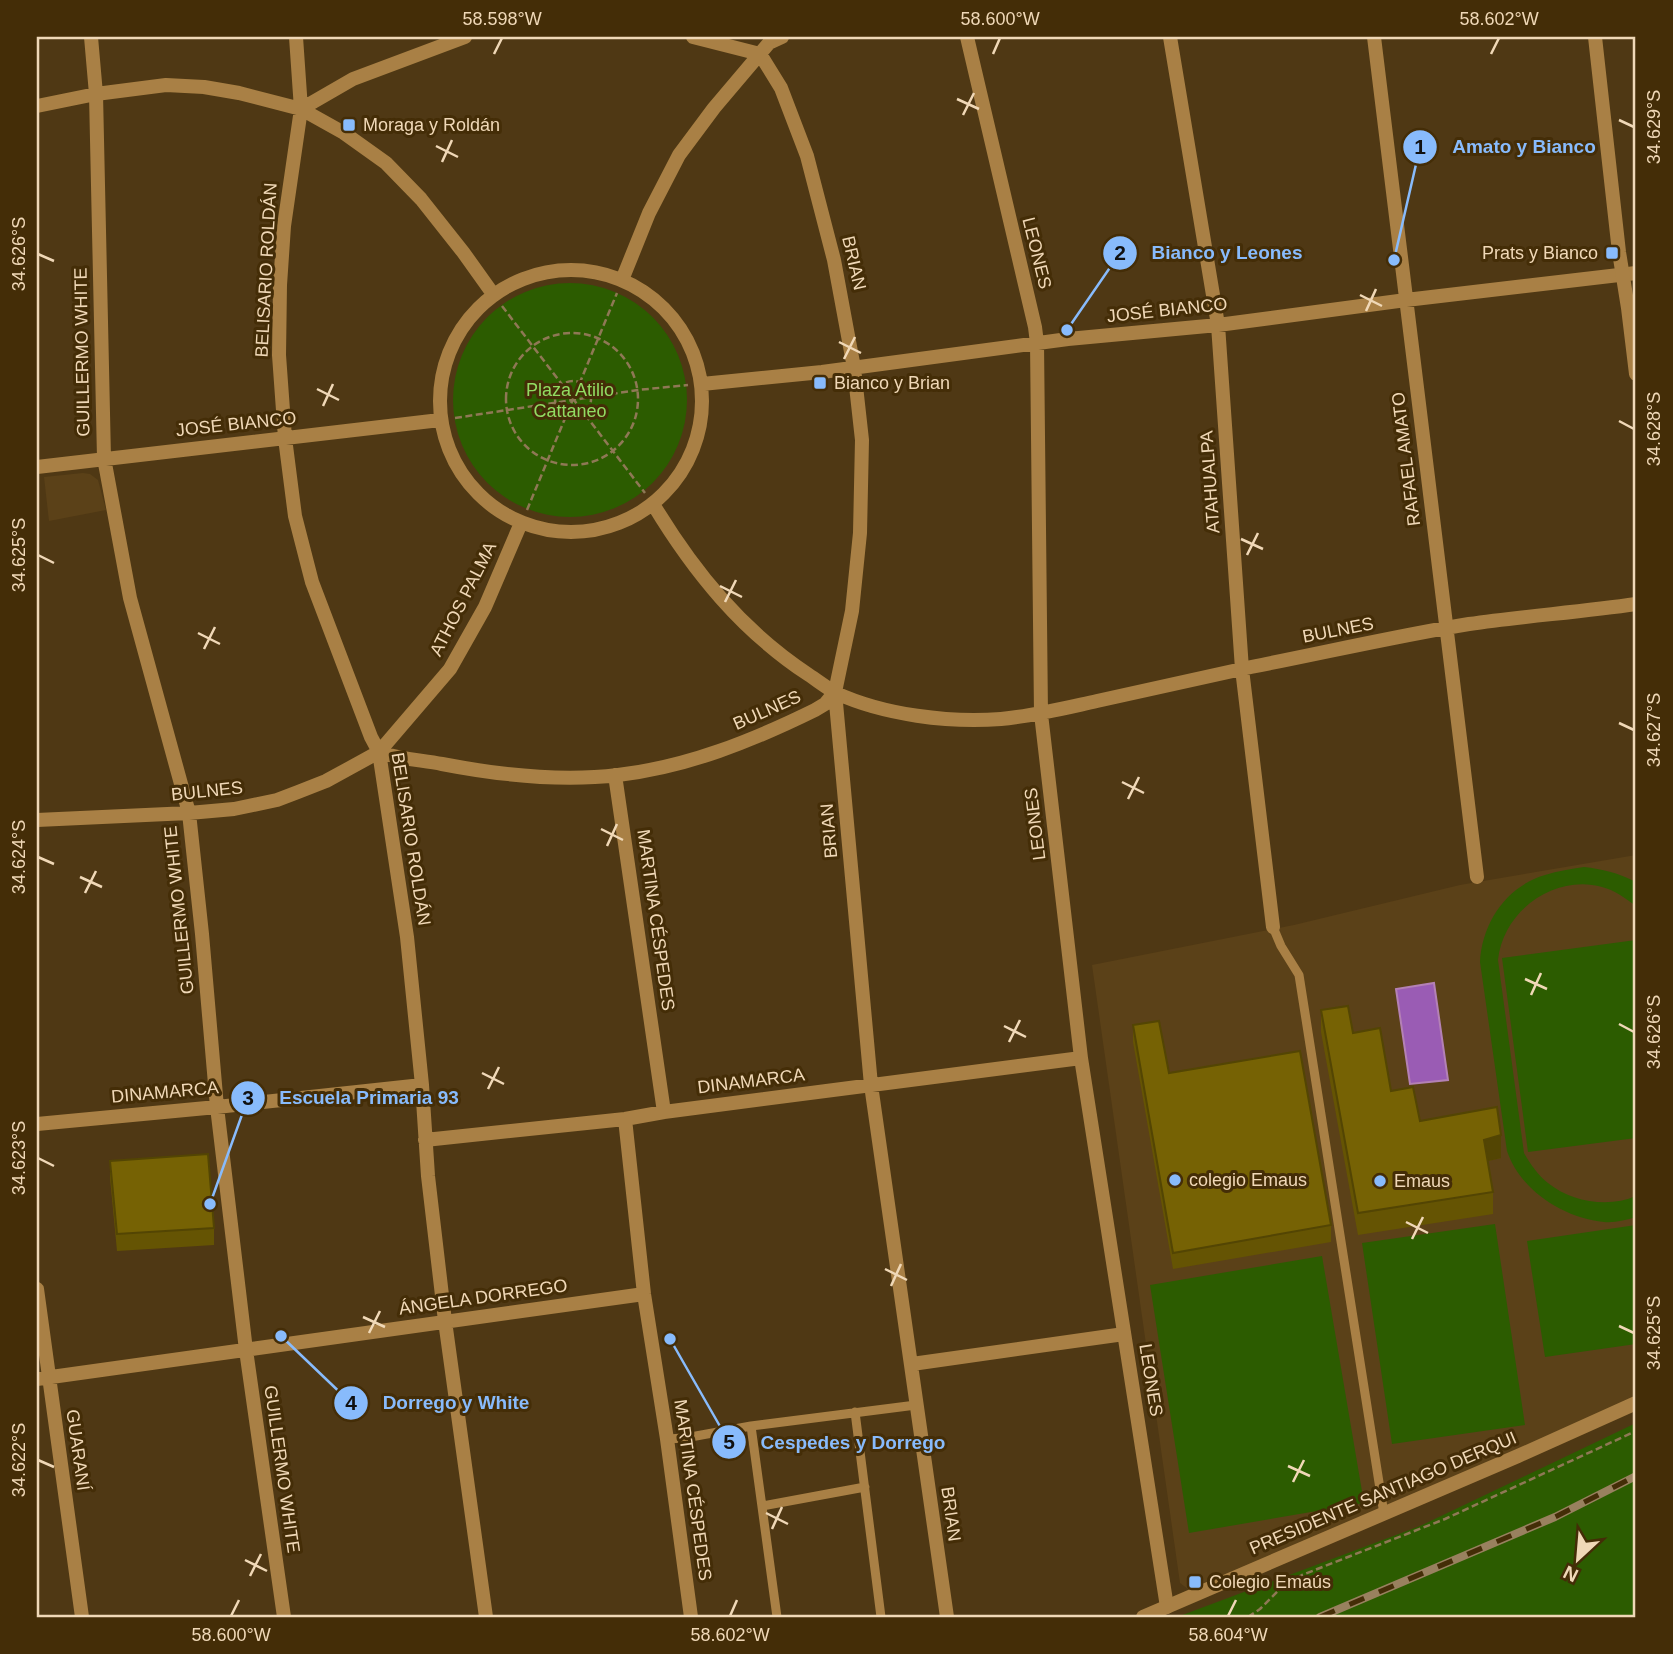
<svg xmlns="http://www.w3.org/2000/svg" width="1673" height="1654" font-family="Helvetica,sans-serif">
  <rect width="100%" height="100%" fill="#4f3814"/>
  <path fill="#5b4118" d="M83,473L90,474L98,480L106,510L49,521L44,477Z
    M1636,855V1398L1192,1592L1180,1583L1092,965L1294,925L1460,885Z"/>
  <path fill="#2c5c00" d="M453 400a117 117 0 1 1 234 0a117 117 0 1 1-234 0Z
    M1584,867C1602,869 1618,873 1634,881L1636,883V906C1626,899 1615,890 1602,887C1554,874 1503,911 1498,960L1524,1153C1531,1165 1538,1175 1548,1183C1571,1202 1609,1208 1636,1196V1217C1626,1220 1615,1223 1604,1222C1563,1218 1520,1190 1507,1151L1480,962C1482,922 1507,886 1545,875C1558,871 1571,869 1584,867Z
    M1636,940V1138L1528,1152L1502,958Z
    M1495,1224L1525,1425L1392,1444L1362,1243Z
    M1636,1225V1344L1545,1357L1527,1241Z
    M1322,1256L1364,1503L1189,1533L1150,1285Z
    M1636,1423V1617H1177L1420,1526Z"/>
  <path fill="#9a5cb4" stroke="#b481b5" stroke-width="2" d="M1434,983L1448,1080L1410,1084L1396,989Z"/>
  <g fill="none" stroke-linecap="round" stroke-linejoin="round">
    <path stroke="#8f7855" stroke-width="2.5" stroke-dasharray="7 3.5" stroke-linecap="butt" d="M502,306L645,493
      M506 399a66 66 0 1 1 132 0a66 66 0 1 1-132 0Z
      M555 399a18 18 0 1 1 36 0a18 18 0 1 1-36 0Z
      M455,418L638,390L688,385
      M527,510L617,293
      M1248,1617L1260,1609L1284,1585L1302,1575L1445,1519L1636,1431"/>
    <path stroke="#a98045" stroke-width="9" d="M1273,927L1281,946L1299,975L1384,1514
      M855,1412L881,1617
      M751,1426L777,1617
      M667,1439L685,1438L751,1426L916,1405
      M762,1506L865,1487"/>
    <path stroke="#a98045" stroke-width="14" d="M91,37L96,94L104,458L130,598L189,813L202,934L217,1107L246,1350L284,1617
      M296,37L301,109L284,226L280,285L279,355L285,438L295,516L312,582L371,737L379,752L407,937L422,1085L428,1176L445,1321L486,1617
      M693,37L760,54
      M967,37L1035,327L1037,343L1041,714L1081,1058L1167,1607
      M1170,37L1218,325L1242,669L1273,927
      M1374,37L1477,877
      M760,54L781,88L807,156L834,260L854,368L862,440L860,533L852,611L835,692L871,1085L947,1617
      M37,106L96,94L166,85L204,87L239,93L301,109L344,133L386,163L421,199L463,252L493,294
      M301,109L353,79L465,37
      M440 401a131 131 0 1 1 262 0a131 131 0 1 1-262 0Z
      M622,280L649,213L679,155L714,108L769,43L782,37
      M702,384L822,372L1068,339L1218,325L1406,300L1636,273
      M37,467L440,420
      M653,504C694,572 742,631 809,675C818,681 827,688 836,693C884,715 949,723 1001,719C1033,716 1065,708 1097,701C1148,690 1199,678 1251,667C1323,653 1396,636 1469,624C1525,616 1581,612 1636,604
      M379,752C399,759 421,760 442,764C499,775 559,782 618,775C687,767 752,741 815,710L825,704L835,692
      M615,775L664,1112
      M37,820L189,813L234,809L277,800L298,792L326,781L379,752L450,669L485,607L521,523
      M625,1119L644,1294L667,1439L691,1617
      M37,1124L217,1107L422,1085
      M425,1140L625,1119L664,1112L1081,1058
      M37,1289L82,1617
      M912,1364L1124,1334
      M37,1379L644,1294"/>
    <path stroke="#a98045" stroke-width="14" d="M1595,37L1619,252L1628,308L1636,374
      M1143,1617L1518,1456L1636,1403"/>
    <defs>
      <path id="rail" d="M1320,1617L1555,1517L1636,1476"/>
    </defs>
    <use href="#rail" stroke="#99815f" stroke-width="8"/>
    <use href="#rail" stroke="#442d07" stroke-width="5" stroke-dasharray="16" stroke-linecap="butt"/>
  </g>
  <path fill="#655403" d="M1321,1010L1353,1033L1391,1091L1420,1121L1501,1158L1488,1161L1493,1192V1214L1358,1235L1321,1032Z
    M1133,1025L1169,1073L1331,1225V1242L1173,1269L1133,1042Z
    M110,1161L214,1228V1245L117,1251L110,1178Z"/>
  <path fill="#534503" d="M1501,1135V1158L1484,1162V1140Z"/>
  <path fill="#766204" stroke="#534503" stroke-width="2" d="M1348,1006L1353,1033L1380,1028L1391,1091L1413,1087L1420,1121L1497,1107L1501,1135L1484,1140L1493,1192L1358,1213L1321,1010Z
    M1159,1021L1169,1073L1300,1051L1331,1225L1173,1253L1133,1025Z
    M208,1154L214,1228L117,1234L110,1161Z"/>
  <path fill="none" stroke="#f0d8b7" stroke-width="2.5" d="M494,54L502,38M993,54L1000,38M1491,54L1499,38M957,99L979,109M963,115L974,93M1619,120L1634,127M436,146L458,157M442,162L452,140M38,254L54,261M1360,295L1382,306M1366,311L1376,289M839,342L861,353M844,359L855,337M317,389L339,400M323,406L333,384M1619,421L1634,429M1241,539L1263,549M38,555L54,563M1247,555L1258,533M720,586L742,597M725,602L736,580M198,633L220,644M204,649L215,627M1619,723L1634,730M1122,782L1144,793M1128,799L1139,777M601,829L623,840M607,846L617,824M38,857L54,864M80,877L102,887M85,893L96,871M1525,979L1547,989M1531,995L1541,973M1619,1024L1634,1032M1004,1026L1026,1037M1009,1042L1020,1020M482,1073L504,1084M488,1089L499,1067M38,1158L54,1166M1406,1222L1428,1233M1412,1239L1423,1217M885,1269L907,1280M891,1286L901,1264M363,1317L385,1327M1619,1326L1634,1333M369,1333L380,1311M38,1460L54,1467M1288,1466L1310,1476M1293,1482L1304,1460M766,1513L788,1524M772,1529L782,1507M245,1560L267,1571M250,1576L261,1554M231,1616L239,1600M730,1616L737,1600M1228,1616L1236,1600"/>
  <g fill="#88bbfc" stroke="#442d07" stroke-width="2.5">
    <rect x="342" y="118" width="14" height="14" rx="3.5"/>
    <rect x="1605" y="246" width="14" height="14" rx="3.5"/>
    <rect x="813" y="376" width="14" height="14" rx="3.5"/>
    <circle cx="1175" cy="1180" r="7"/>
    <circle cx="1380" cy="1181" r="7"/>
    <rect x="1188" y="1575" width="14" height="14" rx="3.5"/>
  </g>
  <g text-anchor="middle" stroke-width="6" stroke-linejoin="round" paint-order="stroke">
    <g font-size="18" fill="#f0d8b7" stroke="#442d07" text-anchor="start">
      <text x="363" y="131">Moraga y Roldán</text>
      <text x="1598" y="259" text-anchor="end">Prats y Bianco</text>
      <text x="834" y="389">Bianco y Brian</text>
      <text x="1189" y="1186">colegio Emaus</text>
      <text x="1394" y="1187">Emaus</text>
      <text x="1209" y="1588">Colegio Emaús</text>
    </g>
    <g font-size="18" fill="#f0d8b7" stroke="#442d07">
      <text transform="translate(1037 253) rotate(76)" y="6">LEONES</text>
      <text transform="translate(854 263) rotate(77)" y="6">BRIAN</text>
      <text transform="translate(266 270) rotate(-87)" y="6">BELISARIO ROLDÁN</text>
      <text transform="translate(1167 310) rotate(-6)" y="6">JOSÉ BIANCO</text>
      <text transform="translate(82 352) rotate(-91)" y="6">GUILLERMO WHITE</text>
      <text transform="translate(236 424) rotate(-6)" y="6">JOSÉ BIANCO</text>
      <text transform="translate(1406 459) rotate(-97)" y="6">RAFAEL AMATO</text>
      <text transform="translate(1210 482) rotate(-94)" y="6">ATAHUALPA</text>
      <text transform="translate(463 599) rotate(-63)" y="6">ATHOS PALMA</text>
      <text transform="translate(1338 630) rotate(-11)" y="6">BULNES</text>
      <text transform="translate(767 710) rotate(-24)" y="6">BULNES</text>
      <text transform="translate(207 791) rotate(-6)" y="6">BULNES</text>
      <text transform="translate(1035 824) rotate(-97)" y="6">LEONES</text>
      <text transform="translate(829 831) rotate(-95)" y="6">BRIAN</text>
      <text transform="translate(411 839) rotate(81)" y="6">BELISARIO ROLDÁN</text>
      <text transform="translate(179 910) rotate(-96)" y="6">GUILLERMO WHITE</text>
      <text transform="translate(656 920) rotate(82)" y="6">MARTINA CÉSPEDES</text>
      <text transform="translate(751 1081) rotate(-7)" y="6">DINAMARCA</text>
      <text transform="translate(165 1092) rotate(-5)" y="6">DINAMARCA</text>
      <text transform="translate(483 1297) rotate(-8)" y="6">ÁNGELA DORREGO</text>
      <text transform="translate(1151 1380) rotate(81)" y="6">LEONES</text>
      <text transform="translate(78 1450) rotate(82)" y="6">GUARANÍ</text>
      <text transform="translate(282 1469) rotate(82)" y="6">GUILLERMO WHITE</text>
      <text transform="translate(693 1490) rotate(82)" y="6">MARTINA CÉSPEDES</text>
      <text transform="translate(1383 1493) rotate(-23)" y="6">PRESIDENTE SANTIAGO DERQUI</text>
      <text transform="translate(951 1514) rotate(82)" y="6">BRIAN</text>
    </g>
    <g font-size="18" fill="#91dc62" stroke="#442d07">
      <text x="570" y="396">Plaza Atilio<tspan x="570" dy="21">Cattaneo</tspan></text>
    </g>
  </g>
  <path fill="none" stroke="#88bbfc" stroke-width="2.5" d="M1394 260L1420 147M1067 330L1120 253M210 1204L248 1098M281 1336L351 1403M670 1339L729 1442"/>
  <g fill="#88bbfc" stroke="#442d07" stroke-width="2.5">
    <circle cx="1394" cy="260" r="7"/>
    <circle cx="1067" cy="330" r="7"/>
    <circle cx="210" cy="1204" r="7"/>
    <circle cx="281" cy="1336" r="7"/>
    <circle cx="670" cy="1339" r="7"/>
    <circle cx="1420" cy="147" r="18"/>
    <circle cx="1120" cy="253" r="18"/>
    <circle cx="248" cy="1098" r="18"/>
    <circle cx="351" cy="1403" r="18"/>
    <circle cx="729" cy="1442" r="18"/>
  </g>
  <g font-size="21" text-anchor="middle" font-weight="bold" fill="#111">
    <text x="1420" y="154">1</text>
    <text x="1120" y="260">2</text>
    <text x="248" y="1105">3</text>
    <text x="351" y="1410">4</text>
    <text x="729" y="1449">5</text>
  </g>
  <g font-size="19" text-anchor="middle" font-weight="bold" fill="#88bbfc" stroke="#442d07" stroke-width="6" stroke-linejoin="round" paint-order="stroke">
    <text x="1524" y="153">Amato y Bianco</text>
    <text x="1227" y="259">Bianco y Leones</text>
    <text x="369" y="1104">Escuela Primaria 93</text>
    <text x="456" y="1409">Dorrego y White</text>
    <text x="853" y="1449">Cespedes y Dorrego</text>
  </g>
  <rect width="1673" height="1654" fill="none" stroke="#442d07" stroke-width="77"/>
  <g transform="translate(1578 1559) rotate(206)" stroke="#442d07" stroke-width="5" paint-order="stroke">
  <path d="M0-5L12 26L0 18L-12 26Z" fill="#f0d8b7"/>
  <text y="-10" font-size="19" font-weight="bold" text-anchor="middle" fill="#f0d8b7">N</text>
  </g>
  <rect x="38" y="38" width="1596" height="1578" fill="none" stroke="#f0d8b7" stroke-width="2.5"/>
  <g font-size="18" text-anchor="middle" fill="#f0d8b7">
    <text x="502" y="25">58.598°W</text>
    <text x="1000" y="25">58.600°W</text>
    <text x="1499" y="25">58.602°W</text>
    <text transform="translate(1654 127) rotate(-90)" y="6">34.629°S</text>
    <text transform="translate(19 254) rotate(-90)" y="6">34.626°S</text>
    <text transform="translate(1654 429) rotate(-90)" y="6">34.628°S</text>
    <text transform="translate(19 555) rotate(-90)" y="6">34.625°S</text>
    <text transform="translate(1654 730) rotate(-90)" y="6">34.627°S</text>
    <text transform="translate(19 857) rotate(-90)" y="6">34.624°S</text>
    <text transform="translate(1654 1032) rotate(-90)" y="6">34.626°S</text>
    <text transform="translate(19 1158) rotate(-90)" y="6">34.623°S</text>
    <text transform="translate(1654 1333) rotate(-90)" y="6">34.625°S</text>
    <text transform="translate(19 1460) rotate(-90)" y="6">34.622°S</text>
    <text x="231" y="1641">58.600°W</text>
    <text x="730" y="1641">58.602°W</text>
    <text x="1228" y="1641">58.604°W</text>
  </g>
</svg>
